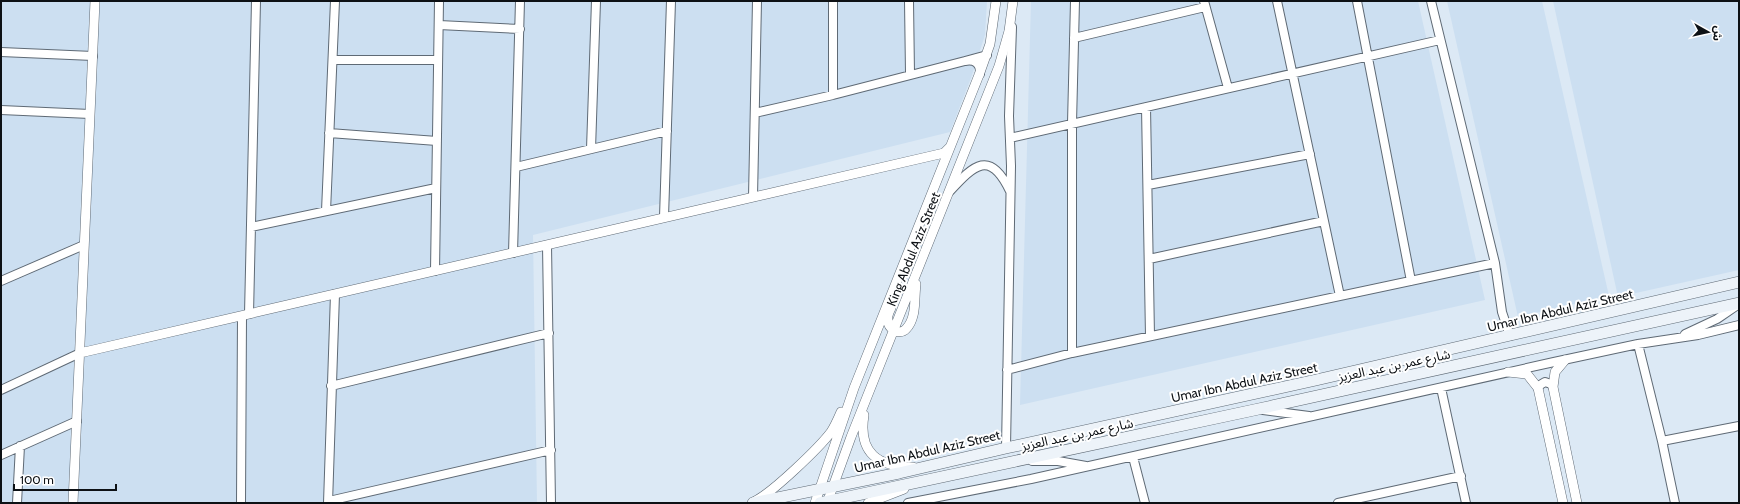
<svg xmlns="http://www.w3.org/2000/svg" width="1740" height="504" font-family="Cabin,'Noto Sans Arabic',sans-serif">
  <rect width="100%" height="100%" fill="#dce9f5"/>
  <path fill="#ccdff1" d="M1,1H987L985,35L971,78L950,132L533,235L537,503H1Z
    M1031,1H1418L1485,300L1020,405Z
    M1447,1H1542L1609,296L1518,317Z
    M1553,1H1739V270L1618,297Z"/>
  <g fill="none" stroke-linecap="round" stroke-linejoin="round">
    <defs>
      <path id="minor" d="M833,1V95
        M909,1L910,74
        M1204,1L1228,88
        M1277,1L1340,296
        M1357,1L1411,281
        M1431,1L1495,263L1502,312L1510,336
        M439,25L520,29
        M1074,38L1205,7
        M1,52L93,56
        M333,60H438
        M980,74C981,64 975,59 965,61L987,55
        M1146,107L1150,336
        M1,110L90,114
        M755,113L833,95L965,61
        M329,133L437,141
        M1010,138L1440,40
        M591,149L596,1
        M516,167L667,131
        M1148,185L1310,154
        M950,191C974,165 990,149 1010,191
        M753,197L757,1
        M326,211L335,1
        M664,217L671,1
        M251,227L436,188
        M547,245L551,503
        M513,253L520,1
        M1149,259L1324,221
        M435,271L439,1
        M1,281L84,245
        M249,314L256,1
        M1685,334L1717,319L1739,304
        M1638,344L1662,441L1675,503
        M1072,353V123L1075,1
        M1007,370L1072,353L1495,263
        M331,386L549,333
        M1441,388L1466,503
        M1538,388L1540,385L1545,382L1551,384L1553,387
        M1,390L80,353
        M1263,410L1309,416
        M1662,441L1739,426
        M1006,448L1011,166L1009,116L1012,27
        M1,455L77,421
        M1133,457L1145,503
        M1032,461H1058L1086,466
        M329,501L551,450
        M17,503L20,446
        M241,503L242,316
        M328,503L335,294
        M908,503L1031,479L1554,362L1638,344L1698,335L1739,325
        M1338,503L1461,476"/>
      <path id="tertiary" d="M891,308C889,312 887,316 888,320C888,329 899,336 906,329C917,318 914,298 916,284
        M80,353L944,153L950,147
        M1565,360L1555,372L1553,387L1577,503
        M1508,372L1527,374L1538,388L1563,503
        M864,415C858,453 878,467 913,467
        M755,501C772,493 819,448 831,432C835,426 838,419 841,412
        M73,503L95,1
        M815,503L854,388L979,75L990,44L996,1
        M827,503L851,437L999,66L1009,31L1013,1
        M868,503L904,489"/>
      <path id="secondary" d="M753,503L899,473L1006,448L1316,380L1739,282
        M820,503L1254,410L1739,303"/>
    </defs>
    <use href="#minor" stroke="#5f6a75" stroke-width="10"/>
    <use href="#tertiary" stroke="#5f6a75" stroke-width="10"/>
    <use href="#secondary" stroke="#5f6a75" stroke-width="12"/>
    <use href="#minor" stroke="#fff" stroke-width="8"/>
    <use href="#tertiary" stroke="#fff" stroke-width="9"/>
    <use href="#secondary" stroke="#edf3f9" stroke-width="11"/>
  </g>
  <g text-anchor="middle" stroke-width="4" stroke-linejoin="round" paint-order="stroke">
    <g font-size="13" fill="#0d1115" stroke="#fff">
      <text transform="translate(913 249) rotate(-68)" y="5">King Abdul Aziz Street</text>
      <text transform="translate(1560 310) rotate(-13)" y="5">Umar Ibn Abdul Aziz Street</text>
      <text transform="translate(1394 365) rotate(-12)" y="5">شارع عمر بن عبد العزيز</text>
      <text transform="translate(1244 382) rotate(-12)" y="5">Umar Ibn Abdul Aziz Street</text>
      <text transform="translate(1077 434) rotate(-12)" y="5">شارع عمر بن عبد العزيز</text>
      <text transform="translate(927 451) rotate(-13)" y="5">Umar Ibn Abdul Aziz Street</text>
    </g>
  </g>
  <rect width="1740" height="504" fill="none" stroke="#0d1115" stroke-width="4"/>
  <g transform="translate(1708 32) rotate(98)" stroke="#ffffff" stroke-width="3" paint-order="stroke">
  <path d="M0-3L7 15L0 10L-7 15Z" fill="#0d1115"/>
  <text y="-6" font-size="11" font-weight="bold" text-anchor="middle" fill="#0d1115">ش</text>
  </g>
  <path d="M14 484v6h102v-6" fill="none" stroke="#0d1115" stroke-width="2"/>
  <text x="20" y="484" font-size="12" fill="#0d1115" stroke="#ffffff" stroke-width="3" paint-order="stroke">100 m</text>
</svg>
